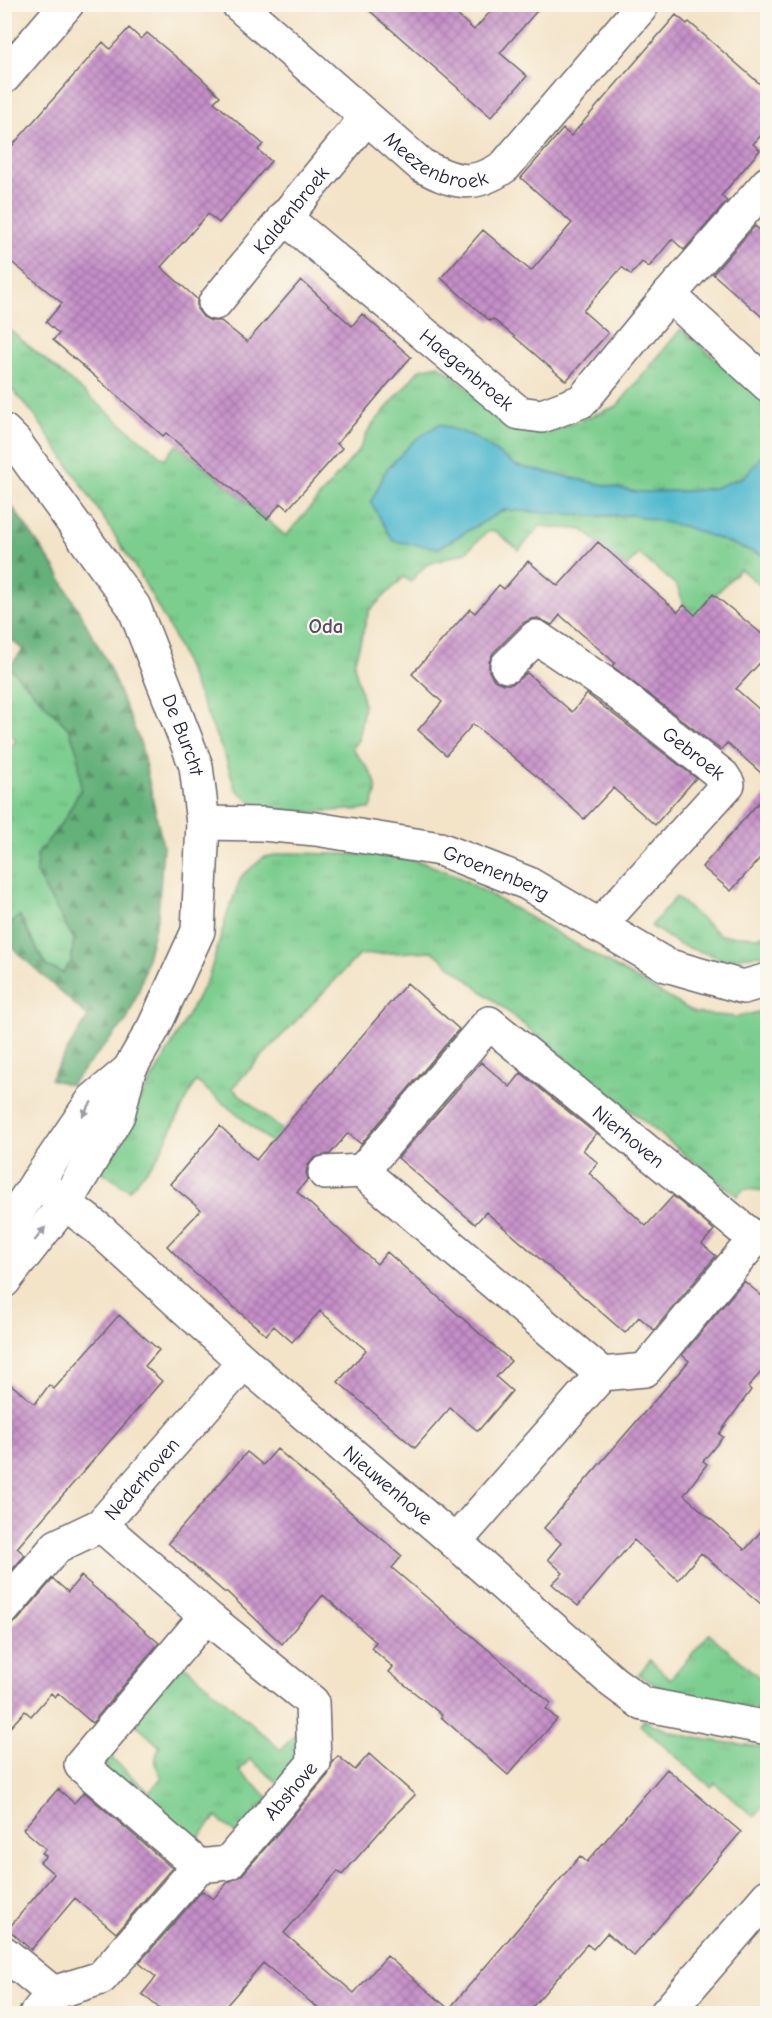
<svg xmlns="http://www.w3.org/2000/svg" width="772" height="2018" font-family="'Comic Neue',sans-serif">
  <defs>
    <pattern id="grass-tufts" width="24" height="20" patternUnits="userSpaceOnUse" patternTransform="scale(1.5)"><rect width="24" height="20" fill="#7cce8f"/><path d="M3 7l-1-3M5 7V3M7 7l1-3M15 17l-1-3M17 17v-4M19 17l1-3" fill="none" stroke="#6bb17c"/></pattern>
    <pattern id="forest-firs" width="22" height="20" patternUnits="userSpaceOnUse" patternTransform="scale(1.5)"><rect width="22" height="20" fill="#65b17a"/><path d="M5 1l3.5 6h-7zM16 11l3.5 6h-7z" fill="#539065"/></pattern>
    <pattern id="building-cross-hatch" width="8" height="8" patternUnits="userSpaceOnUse" patternTransform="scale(1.5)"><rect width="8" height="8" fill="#c58fc8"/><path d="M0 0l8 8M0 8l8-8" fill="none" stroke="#a074a4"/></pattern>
  </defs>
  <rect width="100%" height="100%" fill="#fbf7ec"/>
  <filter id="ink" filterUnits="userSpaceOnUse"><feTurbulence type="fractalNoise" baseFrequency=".0167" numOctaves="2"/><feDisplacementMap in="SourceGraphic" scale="12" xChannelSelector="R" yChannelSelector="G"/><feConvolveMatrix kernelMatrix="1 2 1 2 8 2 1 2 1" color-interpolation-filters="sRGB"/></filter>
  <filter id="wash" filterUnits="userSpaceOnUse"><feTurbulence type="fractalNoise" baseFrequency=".008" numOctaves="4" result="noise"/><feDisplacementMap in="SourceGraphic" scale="24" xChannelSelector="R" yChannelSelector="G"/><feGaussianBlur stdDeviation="1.35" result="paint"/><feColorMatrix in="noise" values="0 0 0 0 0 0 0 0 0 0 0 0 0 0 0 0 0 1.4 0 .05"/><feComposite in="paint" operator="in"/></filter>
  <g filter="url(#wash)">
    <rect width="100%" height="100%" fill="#f3e3c7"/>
    <path fill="url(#grass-tufts)" stroke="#4f7865" stroke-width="1.5" d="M5,326L164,459L177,445L210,471L286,536L359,450L369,429L420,369L439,365L519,428L548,433L617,406L681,329L762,398L767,450L745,476L714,488L690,491L636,492L517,466L473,436L414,441L387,469L371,502L438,548L504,510L597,516L632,515L648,517L686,527L767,557V591L740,569L695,616L684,605L677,586L639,554L626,567L583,530L540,526L519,550L495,531L487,532L466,552L426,565L410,582L404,577L369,611L354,664L364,706L358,740L352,748C368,771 386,780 370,809L309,812L269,809L251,802L235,788L226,759L172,633L140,575L86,491L33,413L5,382Z
      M9,667L69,729L78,754L81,788L64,820L37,855L62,916L74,939L71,962L63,973L46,966L20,916L5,929L4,753L16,741L5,730V673Z
      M288,853L375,855L422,862L455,875L510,906L695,1013L737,1017L767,1010V1191L744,1189L737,1196L432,951L359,955L232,1088L320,1162L310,1174L196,1081L157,1158L129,1190L99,1170L165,1057L209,976L228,912L241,877L264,857Z
      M676,897L720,935L758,937L767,933V954L723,959L680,945L651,926Z
      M709,1634L767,1684V1711L676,1696L638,1675L650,1660L670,1679Z
      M183,1664L281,1750L300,1729L304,1758L280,1785L250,1759L239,1771L269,1798L237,1835L216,1817L193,1844L107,1770L105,1752L149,1792L162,1778C155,1766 153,1759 160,1747L132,1721Z
      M644,1720C685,1742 723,1741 767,1748V1802L754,1817L715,1783L711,1787L640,1725Z"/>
    <path fill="url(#forest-firs)" stroke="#446a5a" stroke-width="1.5" d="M4,495L55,568L106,660L141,745L163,846L158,915L140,987L127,1020L70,1085L50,1079L88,1017L5,941V929L19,916L46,966L63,973L71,962L74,939L36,874L37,855L64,820L81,789L78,754L69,729L9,667L23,650L5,634Z"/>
    <path fill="#51b9cf" stroke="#3a6e85" stroke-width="1.5" d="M439,424L473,436L517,466L636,492L690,491L714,488L745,476L767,450V557L686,527L632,515L597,516L504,510L438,548L393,541L371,502L387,469L414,441Z"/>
    <g id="blocks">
      <path fill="url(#building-cross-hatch)" d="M362,4H445L474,30L497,4H543L500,53L527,76L491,117Z
        M676,15L687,24L689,22L768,91V128L753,144L760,150L721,196L727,201L684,250L672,239L649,267L642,262L631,275L622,267L583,311L608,333L566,381L516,338L493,319L490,321L441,278L483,230L531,271L572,223L521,178L563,129L571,136Z
        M129,28L141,39L147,33L199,76L220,96L214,102L263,144L258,150L271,161L219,223L208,214L161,267L197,299V309L203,317L211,321H221L247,342L301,280L352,326L362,314L411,357L337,444L342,448L288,509L281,503L267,519L166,433L163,436L53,340L59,334L46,322L62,303L4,256V155L103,42L110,49Z
        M755,226L768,237V322L713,274Z
        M598,542L678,612L684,605L695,615L713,594L768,639V654L736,689L768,717V779L727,743L721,750L612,666L615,663L560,615L552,625L538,618L531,619L523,623L493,653L489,662V671L494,680L503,684H512L527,673L572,712L587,694L696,778L655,825L613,788L584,819L540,779L473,724L446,755L418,730L442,702L412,674L470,609L475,613L499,585L504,589L528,561L558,586Z
        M768,792V849L731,891L702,867Z
        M407,983L459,1029L361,1144L348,1133L330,1154L314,1158L308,1165L306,1173L308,1179L297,1192L377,1264L387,1252L511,1361L496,1377L512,1391L478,1431L450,1408L415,1448L338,1382L366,1350L320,1311L292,1342L274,1326L266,1335L191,1270L167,1246L201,1210L170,1184L220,1126L256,1160Z
        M481,1062L510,1087L521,1073L596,1134L583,1150L598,1163L589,1173L646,1226L673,1196L714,1230L702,1244L716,1256L654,1330L639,1317L625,1333L486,1212L475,1224L398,1158Z
        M744,1281L768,1301V1364L748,1387L751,1390L719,1434L723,1437L703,1461L707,1464L684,1495L745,1550L768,1523V1610L701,1553L678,1580L634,1540L578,1606L552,1584L563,1573L548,1559L561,1543L544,1528L689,1361L682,1355Z
        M119,1315L159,1350L145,1366L162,1381L17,1548L25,1555L4,1579V1379L35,1404L49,1385L54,1389Z
        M277,1449L402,1556L392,1568L551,1703L546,1709L557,1719L508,1775L441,1717L442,1715L389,1672L393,1667L371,1648L376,1642L323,1595L282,1644L227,1592H224L168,1543L247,1452L263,1465Z
        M81,1576L159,1643L92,1723L58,1693L55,1697L51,1693L31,1716L25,1711L4,1734V1626L11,1625L18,1620L53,1579L68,1592Z
        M369,1754L415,1795L390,1820L342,1875L338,1871L284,1933L354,1993L387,1956L449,2009L580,1856L587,1862L667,1769L741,1832L634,1956L607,1933L593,1949L587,1944L527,2013H324L263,1963L220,2013H165L142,1994L156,1977L139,1963L202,1891L213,1899L228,1882L242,1875L328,1775L333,1761L338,1756L355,1770Z
        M58,1789L74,1803L84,1792L172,1868L116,1933L75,1898L31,1950L8,1929L54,1874L40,1862L46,1856L42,1853L46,1849L23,1829Z"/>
    </g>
  </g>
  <g filter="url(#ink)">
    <use href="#blocks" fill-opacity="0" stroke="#6b666c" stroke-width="1.5"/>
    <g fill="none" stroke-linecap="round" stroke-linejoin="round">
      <defs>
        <g id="minor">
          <path id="s1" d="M238,4L421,165C453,182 473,189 505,166L641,7L638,4"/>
          <path d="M4,77L67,4"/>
          <path id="s2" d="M284,217L519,413L542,416L582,401L669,295L768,183"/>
          <path d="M669,295L768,385"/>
          <path id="s3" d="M215,303L366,118"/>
          <path id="s4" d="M4,431L15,442L134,607L196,766L203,823L198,931L154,1027L129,1070L118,1115L66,1202L4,1281"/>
          <path id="s5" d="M507,666L536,637L610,687L723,776L728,784L599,926"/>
          <path id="s6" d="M203,823L262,824L316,829L440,849L527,883L666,965L743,987L768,980"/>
          <path id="s7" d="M362,1171L489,1023L755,1239L645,1370L602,1374L455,1542"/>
          <path d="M325,1173L362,1171L602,1374"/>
          <path id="s8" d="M37,1182L100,1230L244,1362L455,1542L613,1682L643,1704L768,1728"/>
          <path d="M4,1231L93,1100L129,1070"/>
          <path id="s9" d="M4,1608L57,1546L101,1525L244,1362"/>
          <path d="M199,1866L81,1765L206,1616"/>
          <path d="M4,1953L53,1993"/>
          <path id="s10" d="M36,2014L53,1993L101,1978L199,1866L228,1863L314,1763L312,1702L206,1616L101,1525"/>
          <path d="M666,2014L768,1896"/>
        </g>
      </defs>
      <use href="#minor" stroke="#6b666c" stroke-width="36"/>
      <use href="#minor" stroke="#fff" stroke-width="33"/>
    </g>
    <defs><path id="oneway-solid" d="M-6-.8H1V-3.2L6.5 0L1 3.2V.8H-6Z" transform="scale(1.5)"/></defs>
    <g fill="#9c9ca7">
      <use href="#oneway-solid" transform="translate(87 1109) rotate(123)"/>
      <use href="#oneway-solid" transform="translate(40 1234) rotate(-52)"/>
    </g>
  </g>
  <g text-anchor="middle" stroke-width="4.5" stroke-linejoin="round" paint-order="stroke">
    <g font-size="20" fill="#22223b" stroke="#fbf7ec">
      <text dy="7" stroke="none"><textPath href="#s1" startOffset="256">Meezenbroek</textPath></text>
      <text dy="7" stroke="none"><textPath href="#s3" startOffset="120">Kaldenbroek</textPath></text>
      <text dy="7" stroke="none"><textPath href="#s2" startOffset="238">Haegenbroek</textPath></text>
      <text dy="7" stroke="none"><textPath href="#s4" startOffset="356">De Burcht</textPath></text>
      <text dy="7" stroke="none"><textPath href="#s5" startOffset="237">Gebroek</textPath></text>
      <text dy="7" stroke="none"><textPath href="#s6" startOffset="300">Groenenberg</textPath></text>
      <text dy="7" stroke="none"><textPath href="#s7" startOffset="375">Nierhoven</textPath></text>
      <text dy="7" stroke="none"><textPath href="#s9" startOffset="192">Nederhoven</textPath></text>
      <text dy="7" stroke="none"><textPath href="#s8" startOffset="464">Nieuwenhove</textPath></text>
      <text dy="7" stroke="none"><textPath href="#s10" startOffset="351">Abshove</textPath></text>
    </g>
    <g font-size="21" font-weight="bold" fill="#5b486c" stroke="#fbf7ec">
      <text x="326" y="633">Oda</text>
    </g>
  </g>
  <rect width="772" height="2018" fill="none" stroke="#fbf7ec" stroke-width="24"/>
</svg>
